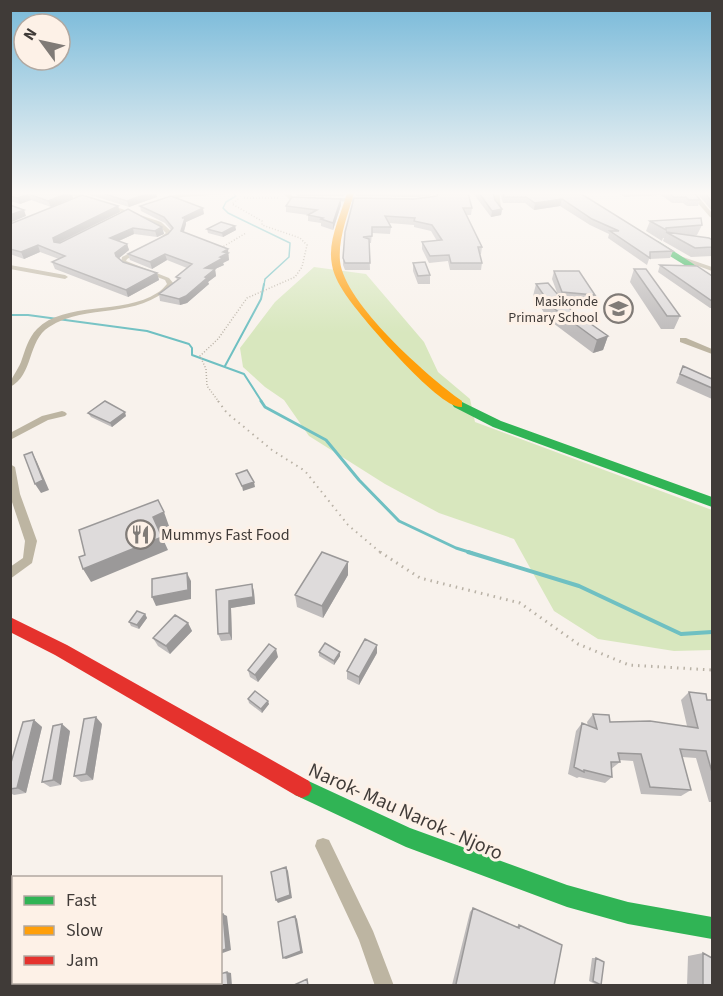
<svg xmlns="http://www.w3.org/2000/svg" width="723" height="996" font-family="'Source Sans 3',sans-serif">
  <rect width="100%" height="100%" fill="#f8f2ec"/>
  <path fill="#d8e7be" d="M314,267L366,274L424,342L438,372L470,399L475,422L712,510V650L674,651L598,639L554,611L514,539L439,513L385,484L309,436L284,400L265,387L243,367L240,348L275,302Z"/>
  <g fill="none" stroke-linecap="round" stroke-linejoin="round">
    <path stroke="#6fc0c2" stroke-width="1.5" d="M233,193L236,196L226,202L223,208L228,213L290,243L289,257L265,279L264,285"/>
    <path stroke="#6fc0c2" stroke-width="2" d="M10,315H28L147,331L189,344L192,348V355L244,374L262,402
      M225,366L261,299L264,284"/>
    <path stroke="#6fc0c2" stroke-width="3" d="M261,401L265,407L326,440L359,480L399,521L456,548L472,553"/>
    <path stroke="#6fc0c2" stroke-width="4" d="M468,552L579,586L681,634L712,632"/>
    <path stroke="#b9b2a6" stroke-width="1.5" stroke-dasharray="1 2" stroke-linecap="butt" d="M244,198H280
      M221,248L246,233
      M219,402L207,386L206,369L200,356L218,339L247,298L295,277L302,267L307,245L300,238L262,225V221L232,204L238,199"/>
    <path stroke="#b9b2a6" stroke-width="2" stroke-dasharray="1.5 4.5" stroke-linecap="butt" d="M218,401L227,413L272,450L305,471L348,525L381,553"/>
    <path stroke="#b9b2a6" stroke-width="3" stroke-dasharray="1.5 5" stroke-linecap="butt" d="M380,552L420,578L520,603L578,644L629,665L712,670"/>
    <path fill="#bdb5a2" fill-rule="evenodd" d="M65,193H74L161,222L173,233L163,240H159V238L166,233L157,224Z
      M182,193H241L182,197L161,202L158,200Z
      M283,193H289L294,197L308,200L305,202L290,200Z
      M493,193H499L501,207L496,206Z
      M689,193H695L712,213V218L710,217Z
      M326,198H368L371,200L368,202L324,201V199Z
      M140,248L145,249L127,259L126,261L169,278L174,284L173,285C135,321 88,302 49,327C27,341 34,375 10,387C10,378 17,372 21,362C25,351 28,338 37,329C64,301 124,315 157,293C161,291 164,287 167,284L165,280L121,263L122,257Z
      M676,256H680L712,267V271L676,258Z
      M10,265L65,275L68,277L65,279L10,269Z
      M680,338H686L712,349V354L680,342Z
      M62,411L65,412L67,414L65,416L48,420L10,440V433L42,416Z
      M10,464L15,467L20,494L37,541L32,563L10,579V567L23,558L25,541L10,496Z
      M323,838L329,840L373,931L394,986H375L359,940L315,846L317,840Z
      M14,970V982H22L21,986H10V971Z
      M87,982H105V986H87Z"/>
    <path fill="#30b455" fill-rule="evenodd" d="M652,241H658L712,276V282L652,245Z
      M458,400L501,421L712,497V507L493,427L454,407L452,404Z
      M302,778L410,828L567,885L628,902L712,917V939L628,924L567,907L406,847L295,795L292,788L295,781Z"/>
    <path fill="#ff9f0a" fill-rule="evenodd" d="M347,193H354C348,215 338,238 340,261C344,303 428,377 462,401V407C441,411 361,317 348,298C341,288 334,277 332,265C327,241 341,215 347,193Z"/>
    <path fill="#e5322d" fill-rule="evenodd" d="M10,617L67,645L309,781L312,788L309,795L302,798L295,795L55,655L10,632Z"/>
  </g>
  <path fill="#bfbcbc" d="M10,193H71L73,198L51,207L31,200L20,204L10,201Z
    M84,193H157L156,194L157,197L129,207Z
    M295,193H345L344,196H297Z
    M356,193H431L430,196L414,197L356,196Z
    M473,193H493L495,200L502,209L501,215L491,217Z
    M500,193H580L673,251L670,258L649,259L647,265L608,238L609,234L590,225L560,206L534,210L525,203H503Z
    M619,193H695L700,200L698,206H687L683,203H672L661,195L624,197Z
    M697,193H712V211Z
    M437,196L472,208L471,215H466L482,247L481,254H480L482,263L481,270H450L448,261L429,263L422,249V242L437,241L431,231L414,227V225L389,223L391,227L390,234L372,233L371,243H369L370,270H345L343,265V258L345,232L414,199Z
    M341,199V205L333,230L321,226V223L308,221V215L286,212V206Z
    M118,206L120,212L59,242L128,209L162,227L164,234L157,237L134,234L119,241L127,244L129,250L119,258L123,262L157,273L159,280L128,297L55,269L52,262L59,259L40,252L24,259L10,254V224Z
    M140,206L204,214L186,222V224L184,232L229,256H228L229,260L223,263L224,265L215,269L216,276L208,282L209,284L187,303L180,305L160,301L159,294L177,280L176,277L187,268L167,260L152,269L130,260L128,254L168,234L171,230L165,223L141,211Z
    M650,221L702,225L697,235L691,236L712,240V256L691,257L663,241L664,238H663L662,241L646,231Z
    M235,226L236,230L223,237L208,233L207,229Z
    M413,263L430,275V284H418L413,271Z
    M660,265L712,276V308H710L658,272Z
    M634,269L680,316L674,329H661L630,282Z
    M554,271L595,295L592,303L563,301L571,310L608,336L603,350L593,353L549,320L533,296L536,284L558,295L552,279Z
    M683,366L712,379V399L676,383Z
    M88,413L126,416L112,427L91,417Z
    M348,562V575L323,618L297,607L295,595Z
    M252,584L254,592L255,604L231,608L232,640L221,641L218,634L216,590Z
    M145,614L147,618L139,629L131,626L129,622Z
    M188,623L192,631L170,654L158,646L153,638Z
    M319,652H340V656L334,665L319,656Z
    M377,653L359,685L347,679V671Z
    M278,657L258,682L250,677L248,670Z
    M689,692L707,700H712V802H709L696,758L682,757L691,790L681,796L641,794L633,761L619,760L620,762L611,769L612,777L605,783L579,777L577,778L568,774L576,731L582,723L588,726L587,722L593,714L610,722L687,726L681,700Z
    M248,699L269,704L262,713L249,703Z
    M34,720L42,727L26,793L14,795L10,793V766Z
    M102,724L93,780L81,782L74,776Z
    M70,731L61,785L50,787L42,782Z
    M473,908L516,927L519,925L554,986L452,985L470,912Z
    M703,953L712,986H687L688,956Z
    M592,958H596L601,985H597L589,981Z"/>
  <path fill="#9b9999" d="M68,193H71L73,198L51,207L48,201Z
    M149,193H157L156,194L157,197L129,207L127,201Z
    M29,194L31,200L20,204L17,198Z
    M341,199V205L333,230V223Z
    M562,199L560,206L534,210L535,203Z
    M118,206L120,212L56,244L54,242L53,238Z
    M203,208L204,214L186,222V224L182,237L181,231L182,218Z
    M502,209L501,215L491,217L492,211Z
    M24,210L26,216L10,223V215Z
    M235,226L236,230L223,237L222,233Z
    M162,227L164,234L157,237L155,231Z
    M133,228L134,234L112,244L110,238Z
    M127,244L129,250L118,259L116,256L115,253Z
    M38,245L40,252L24,259L21,252Z
    M228,249L229,260L223,263L224,265L215,269L216,276L208,282L209,284L187,303L180,305L179,299L205,268L223,252Z
    M165,254L167,260L152,269L150,262Z
    M157,273L159,280L128,297L126,290Z
    M608,336L603,350L593,353L597,340Z
    M125,412L126,416L112,427L110,423Z
    M32,452L37,462L49,490L41,493L35,484Z
    M254,482L255,487L243,491L242,486Z
    M164,512L169,526L159,530L153,517Z
    M162,537L168,550L91,582L83,569Z
    M348,562V575L323,618L322,606Z
    M187,573L191,581V599L156,606L152,597Z
    M252,584L254,592L255,604L231,608L232,640L229,633V601Z
    M145,614L147,618L139,629L137,625Z
    M188,623L192,631L170,654L166,646Z
    M377,645V653L359,685V677Z
    M276,649L278,657L258,682L255,675Z
    M340,652V656L334,665V661Z
    M268,701L269,704L262,713L261,709Z
    M96,717L102,724L93,780L86,774Z
    M34,720L42,727L26,793L17,788Z
    M62,724L70,731L61,785L53,780Z
    M286,867L288,871L292,898L278,903L276,900Z
    M223,914L227,916L231,950L220,954Z
    M295,916L297,919L303,953L286,959L283,958Z
    M227,972L231,973L232,986H228Z"/>
  <path fill="#dedbdb" stroke="#9b9999" stroke-width="1.5" d="M10,193H68L48,201L29,194L17,198L10,196Z
    M102,193H149L127,201Z
    M438,193H468L472,208H463L482,247H478L482,263H451L449,255L430,256L422,242L442,240L432,225L414,221L415,218L385,216L391,227H372V236L363,237L369,239L370,263H345L343,258L345,232L354,198L414,199L437,196Z
    M479,193H493L495,200L502,209L492,211Z
    M503,193H580L673,251L650,252V258L610,231H619L592,219L562,199L535,203L526,197H504Z
    M669,193H695L700,200H689L686,197H674Z
    M705,193H712V202Z
    M82,195L118,206L53,238L54,242L60,243L128,209L162,227L155,231L133,228L110,238L127,244L115,253L116,256L123,262L157,273L126,290L52,262L65,256L38,245L21,252L10,249V224Z
    M171,196L203,208L182,218H185L181,231L228,249L223,252L228,253L220,257L223,258L205,268L215,269L205,277L207,278L186,296L179,299L159,294L180,278L176,277L192,264L165,254L150,262L128,254L168,234L173,228L164,217L140,206Z
    M292,197L341,199L333,223L321,219L323,218L308,215L317,210L286,206Z
    M10,205L24,210L10,215Z
    M701,218L702,225L666,228V230L650,221Z
    M221,222L235,226L222,233L207,229Z
    M666,232L709,238L712,240V247L695,248Z
    M425,262L430,275L418,276L413,263Z
    M660,265L697,266L712,276V301Z
    M634,269H646L680,316H667Z
    M554,271H579L595,295L562,292Z
    M548,283L571,310L608,336L597,340L552,307L536,284Z
    M683,366L712,379V388L680,374Z
    M105,401L125,412L110,423L88,413Z
    M32,452L43,480L35,484L24,455Z
    M247,470L254,482L242,486L236,474Z
    M158,500L164,512L153,517L162,537L83,569L79,557L85,555L79,530Z
    M322,552L348,562L322,606L295,595Z
    M187,573L188,590L152,597V579Z
    M252,584L253,597L229,601V633L218,634L216,590Z
    M137,611L145,614L137,625L129,622Z
    M175,615L188,623L166,646L153,638Z
    M365,639L377,645L359,677L347,671Z
    M325,643L340,652L334,661L319,652Z
    M269,644L276,649L255,675L248,670Z
    M255,691L268,701L261,709L248,699Z
    M689,692L706,694L707,700H712V772L706,751L680,749L691,790L650,787L641,754L618,753L620,762H611L612,777L584,770V772L574,767L582,723L597,729L593,714L609,715L610,722L650,721L698,728Z
    M96,717L86,774L74,776L84,719Z
    M34,720L17,788L10,789V766L23,722Z
    M62,724L53,780L42,782L53,726Z
    M286,867L290,895L276,900L271,872Z
    M473,908L519,928V925L562,945L554,986H458L456,984Z
    M223,914L226,949L220,951V915Z
    M295,916L301,951L283,958L278,922Z
    M14,949V968L10,969V950Z
    M703,953L712,958V986H703Z
    M596,958L604,962L601,985L593,981Z
    M227,972L228,986H213V982H220V974Z
    M307,979L308,986H292Z"/>
  <linearGradient id="sky" x2="0" y2="1"><stop stop-color="#77b9d9"/><stop offset="0.58" stop-color="#fcf9f6"/><stop offset="1" stop-color="#fcf9f6" stop-opacity="0"/></linearGradient>
  <rect width="723" height="333" fill="url(#sky)"/>
  <defs>
    <symbol id="school-ring" viewBox="-11 -11 22 22"><circle r="9.5" fill="#fdf1e7" stroke="#807b77" stroke-width="1.5"/><path d="M0-5L7-2L0 1L-7-2ZM-4 1L0 2.5L4 1V4Q0 6-4 4Z" fill="#807b77"/></symbol>
    <symbol id="restaurant-ring" viewBox="-11 -11 22 22"><circle r="9.5" fill="#fdf1e7" stroke="#807b77" stroke-width="1.5"/><path d="M-5-6h1v4h1v-4h1v4h1v-4h1v5L-1.5 .5V6h-2V.5L-5-1ZM5-6V6H3V1.5H1.5Q1.5-4 5-6Z" fill="#807b77"/></symbol>
  </defs>
  <g fill-rule="evenodd">
    <use href="#school-ring" x="602" y="292" width="33" height="33"/>
    <use href="#restaurant-ring" x="124" y="518" width="33" height="33"/>
  </g>
  <g text-anchor="middle" stroke-width="6" stroke-linejoin="round" paint-order="stroke">
    <g font-size="14" fill="#403b38" stroke="#fdf1e7" text-anchor="end">
      <text x="598" y="306">Masikonde<tspan x="598" dy="16">Primary School</tspan></text>
    </g>
    <g font-size="16" fill="#403b38" stroke="#fdf1e7" text-anchor="start">
      <text x="161" y="540">Mummys Fast Food</text>
    </g>
    <g font-size="20" fill="#403b38" stroke="#fdf1e7">
      <text transform="translate(406 811) rotate(24)" y="7">Narok- Mau Narok - Njoro</text>
    </g>
  </g>
  <rect width="723" height="996" fill="none" stroke="#403b38" stroke-width="24"/>
  <rect x="12" y="876" width="210" height="108" fill="#fdf1e7" stroke="#b1a8a1" stroke-width="1.5"/>
  <rect x="24" y="896" width="30" height="9" fill="#30b455" stroke="#b1a8a1" stroke-width="1.5"/>
  <text x="66" y="906" font-size="18" fill="#403b38">Fast</text>
  <rect x="24" y="926" width="30" height="9" fill="#ff9f0a" stroke="#b1a8a1" stroke-width="1.5"/>
  <text x="66" y="936" font-size="18" fill="#403b38">Slow</text>
  <rect x="24" y="956" width="30" height="9" fill="#e5322d" stroke="#b1a8a1" stroke-width="1.5"/>
  <text x="66" y="966" font-size="18" fill="#403b38">Jam</text>
  <g transform="translate(42 42) rotate(303)"><circle r="28" fill="#fdf1e7" stroke="#b1a8a1" stroke-width="1.5"/>
  <path d="M0-4.5L10 22L0 15L-10 22Z" fill="#807b77"/>
  <text y="-9" font-size="16" font-weight="bold" text-anchor="middle" fill="#403b38">N</text>
  </g>
</svg>
